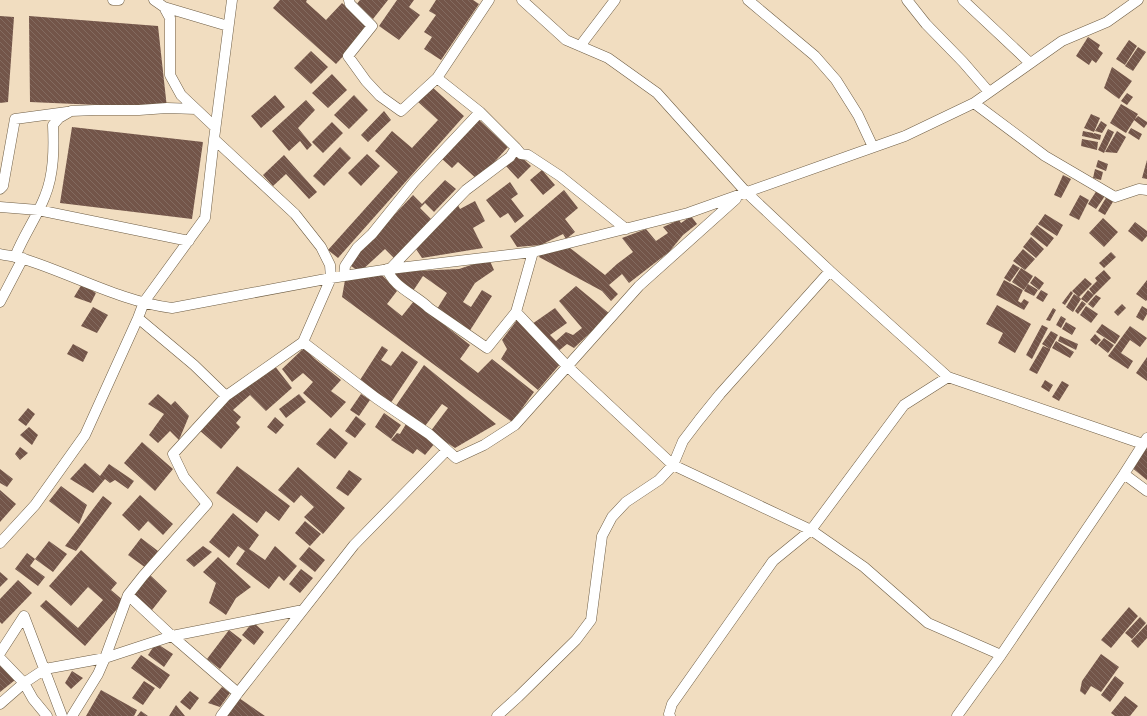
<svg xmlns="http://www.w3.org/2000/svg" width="1147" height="716" font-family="Poppins,sans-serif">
  <defs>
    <pattern id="building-back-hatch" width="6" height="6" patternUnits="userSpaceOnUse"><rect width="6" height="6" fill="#735549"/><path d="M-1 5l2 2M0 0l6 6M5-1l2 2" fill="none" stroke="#836b60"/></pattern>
  </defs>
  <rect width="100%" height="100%" fill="#f1ddc0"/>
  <path fill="url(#building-back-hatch)" d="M280,0H307L306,2L326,20L342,3L370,27L336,64L273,8Z
    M360,0H388L373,19L356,5Z
    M397,0H414L409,7L420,15L399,40L379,26Z
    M436,0H473L479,4L441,60L424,49L432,37L424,32L436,15L429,11Z
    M0,16L14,17L8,102L0,103Z
    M29,16L158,26L167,108L30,102Z
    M1088,37L1100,45L1098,49L1103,53L1096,63L1092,60L1089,65L1076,56Z
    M1129,40L1137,46L1125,65L1116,59Z
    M1138,47L1146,52L1133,71L1125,66Z
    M311,51L328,67L311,84L294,68Z
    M1112,67L1132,81L1119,99L1104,88Z
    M332,74L347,90L328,108L312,93Z
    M431,86L464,116L338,258L328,250L398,172L375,151L392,131L412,148L438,120L417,101Z
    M1127,93L1133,97L1127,105L1121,101Z
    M275,95L285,107L261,128L251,116Z
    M354,95L368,110L349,129L334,115Z
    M306,100L315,110L298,128L312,145L307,150L300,141L289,151L272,131Z
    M1121,104L1138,114L1126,133L1110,123Z
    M384,111L391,120L368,142L361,135Z
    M1091,114L1100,118L1094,132L1084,128Z
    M1138,116L1147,122V124L1144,128L1134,120Z
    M478,119L508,147L478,180L458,162L452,168L441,158Z
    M1101,121L1107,125L1102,133L1095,131Z
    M332,122L343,133L323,153L312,142Z
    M72,127L203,142L192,219L60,203Z
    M1131,128L1142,134L1139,140L1128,133Z
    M1108,129L1114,132L1104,153L1098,150Z
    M1083,131L1093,133V134L1094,133L1101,135L1100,140L1082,136Z
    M1117,131L1126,137L1117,153L1105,152Z
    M1082,139L1098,142L1097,150L1081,146Z
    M340,147L351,158L324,186L313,176Z
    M367,154L380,166L361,186L348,173Z
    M518,154L531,166L518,179L506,166Z
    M284,155L317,192L309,199L286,174L273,186L263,175Z
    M1098,160L1108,164L1106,171L1096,167Z
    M1147,160V179L1142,178Z
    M1095,169L1103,172L1101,180L1093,178Z
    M542,170L555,185L543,195L530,180Z
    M1063,175L1071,179L1061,198L1054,195Z
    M445,180L456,189L434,212L425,203L420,208L432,220L395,259L385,249L360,272L348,264L413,195L422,204Z
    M510,182L518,194L511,199L524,216L515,223L508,213L500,218L486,200Z
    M564,190L578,208L565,219L575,232L566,239L563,234L541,245L517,247L510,236Z
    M1097,190L1105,196L1096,209L1088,204Z
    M1080,195L1089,200L1079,220L1069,215Z
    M1107,196L1114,200L1105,215L1098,211Z
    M475,201L485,221L473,228L483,248L422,258L416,249L458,205L460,209Z
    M1045,214L1063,225L1057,236L1038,224Z
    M691,216L697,224L683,235L669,252L629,283L622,274L609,285L618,294L611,301L602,291L539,257L542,252L570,248L605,275L617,264L633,252L622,238L646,229L656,241L668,233L663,227L679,220L681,223Z
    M1103,218L1118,232L1104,247L1089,233Z
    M1135,222L1147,231V236L1142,242L1128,231Z
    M1037,225L1054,238L1047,247L1030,234Z
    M1031,237L1044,249L1036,258L1023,247Z
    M1023,249L1035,259L1025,270L1013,261Z
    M1111,252L1116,257L1104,268L1099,263Z
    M489,259L494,270L475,283L463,302L471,307L482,290L492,296L469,332L437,309L447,293L423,276L413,291L391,272L459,269Z
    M1013,264L1020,268L1010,282L1004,278Z
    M1021,268L1033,276L1024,290L1012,282Z
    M1104,270L1111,278L1094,295L1089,289L1097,281L1095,278Z
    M380,273L397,291L387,304L402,316L414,301L470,345L460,359L478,373L492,359L534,392L512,422L342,297L345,280Z
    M1035,276L1044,283L1039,290L1030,283Z
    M1085,278L1092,284L1079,297L1081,299L1088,290L1094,295L1087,303L1081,299L1073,312L1066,307L1074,294L1079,297L1072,291Z
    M1004,280L1023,290L1018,301L1021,303L1024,299L1029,302L1024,310L996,295Z
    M1147,280V300L1146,301L1136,294Z
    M82,284L96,293L91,303L74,297Z
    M1028,284L1038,290L1034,296L1024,291Z
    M576,286L610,314L574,348L567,344L556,353L532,324L555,308L567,323L550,335L556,341L566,332L573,335L582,328L559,301Z
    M1041,290L1048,294L1043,302L1036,298Z
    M1071,291L1073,293L1065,305L1062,303Z
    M1096,295L1101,298L1093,308L1088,304L1095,296L1097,297L1095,296Z
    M1082,301L1086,304L1078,314L1075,311Z
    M1122,304L1126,308L1118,316L1114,312Z
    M997,305L1031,324L1015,353L998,343L1003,333L986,324Z
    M1086,306L1098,314L1091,323L1080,315Z
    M1142,306L1147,309V314L1143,321L1136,317Z
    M93,307L108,315L97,333L81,326Z
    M1053,308L1056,310L1050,321L1046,320Z
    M1061,316L1066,319L1061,328L1056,325Z
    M517,320L561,363L538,390L501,359L507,349L502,340Z
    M1066,322L1076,328L1072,335L1062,329Z
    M1102,324L1120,336L1115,344L1096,332Z
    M1042,325L1048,328L1032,359L1026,355Z
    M1130,326L1147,338L1140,347L1130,340L1121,353L1133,361L1128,369L1108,356Z
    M1051,331L1058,335L1050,349L1042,344Z
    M1095,334L1101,340L1096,345L1090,340Z
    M1060,336L1078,344L1076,350L1058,341Z
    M1104,338L1114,345L1108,353L1098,345Z
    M1056,341L1074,352L1070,358L1052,348Z
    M73,344L88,352L83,362L67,354Z
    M382,346L388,350L381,360L391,366L402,351L418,362L390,404L358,383Z
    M1043,346L1050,349V350L1037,374L1029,370Z
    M304,348L315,359L341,380L331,391L346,402L331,418L303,393L313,382L303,373L292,382L282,369Z
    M1147,357V381L1136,373Z
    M274,365L292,388L266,411L250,395L233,410L241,417L236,423L240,427L221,449L199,430L228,397Z
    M424,365L496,424L455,448L430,432L448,408L442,404L425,426L395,407Z
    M1045,380L1053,385L1049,392L1041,387Z
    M1062,381L1069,385L1059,401L1052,397Z
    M158,394L171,405L175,401L189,416L179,440L170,431L158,443L149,435L164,414L148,404Z
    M299,394L306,402L286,418L279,409Z
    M361,394L370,400L359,416L350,410Z
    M28,408L35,414L26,426L18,420Z
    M384,413L401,425L391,439L375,427Z
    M356,416L366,424L355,438L345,431Z
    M275,417L284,425L276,434L267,427Z
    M406,424L435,443L425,455L417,449L413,454L391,440L397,433L400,434Z
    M29,427L38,435L32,445L20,435Z
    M330,428L348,443L335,459L316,444Z
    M142,442L173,469L155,491L124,463Z
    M20,447L28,453L20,460L15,454Z
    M1147,448V480L1131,467Z
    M85,463L100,476L109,464L134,481L128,489L115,480L110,483L105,479L93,493L70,479Z
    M237,466L290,506L279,521L266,511L257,523L216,493Z
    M298,467L345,508L323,534L304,517L314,507L301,495L294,503L278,490Z
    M0,469L13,479L7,487L0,483Z
    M349,470L362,479L348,496L336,488Z
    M61,486L87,505L79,524L49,501Z
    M0,490L16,504L0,522Z
    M140,495L173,524L163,535L148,521L139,531L122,515Z
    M103,496L112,503L76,551L65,546Z
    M233,513L259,535L249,549L265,560L275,546L297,566L284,581L279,576L269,589L236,564L245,551L238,546L229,558L209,542Z
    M305,521L321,534L310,546L295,533Z
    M141,538L158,551L146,568L128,555Z
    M49,541L67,554L53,572L35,559Z
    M203,546L212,552L194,567L186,560Z
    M309,547L325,560L315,572L299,559Z
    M81,550L117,583L111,590L124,601L85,646L40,606L46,600L78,628L103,600L88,587L71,606L49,586Z
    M27,553L35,559L30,566L45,577L38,586L15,569Z
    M218,557L251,587L236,598L226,615L209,603L216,583L203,572Z
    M301,569L313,578L300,593L289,584Z
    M0,572L8,579L0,587Z
    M150,575L167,591L152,610L132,594Z
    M18,580L32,593L2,624L0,622V599Z
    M1129,607L1138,616L1111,648L1101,640Z
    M1140,617L1146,623L1132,639L1125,633Z
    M253,622L264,632L254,645L242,635Z
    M1147,624V638L1138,648L1131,641Z
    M229,630L242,640L220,669L207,659Z
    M156,643L173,654L164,667L148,655Z
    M1101,654L1119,667L1101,692L1091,686L1085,695L1080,691L1082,681Z
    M141,655L170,675L160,689L131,668Z
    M2,664L15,680L0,692V666Z
    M72,671L83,678L71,689L65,683Z
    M1115,676L1124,683L1110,702L1101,695Z
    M144,681L155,688L143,705L132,698Z
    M222,687L230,693L220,707L208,703Z
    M101,690L137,710L134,716H86Z
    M190,691L199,698L190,710L180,702Z
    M1125,696L1138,706L1130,716H1115L1111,713Z
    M239,698L265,716H226Z
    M176,705L185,716H169Z
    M141,711L148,716H137Z"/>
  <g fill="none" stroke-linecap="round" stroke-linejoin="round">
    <defs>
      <path id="street" d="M113,0H119
        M154,0L164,7L170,18V75L181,95L215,127
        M522,0L566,40L608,58L657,93L746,192L830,271L948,377L1143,444
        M748,0L815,56L836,80L858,115L873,147
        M907,0L926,24L963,62L989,92
        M963,0L1030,63
        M164,7L228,26
        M580,46L615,0
        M437,78L489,0
        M974,103L1045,156L1115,197L1139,189L1147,190
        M480,112L516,148
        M214,139L295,214L321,247L330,265L331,278L303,342L376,398L429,434L447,450
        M0,189L3,186L15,119L67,112
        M0,207L38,210L189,241
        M533,252L516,312L567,366L673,465L811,530L864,567L928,623L1001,655
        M0,254C8,256 16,256 24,259C72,274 122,302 172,308L331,278L390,269L533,252L688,213L905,136L974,103L1062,41L1107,22L1138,0
        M15,257C23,236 37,217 45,196C54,174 54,148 53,125L59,118L71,111L95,110H139L167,108L196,109
        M387,269C393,287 416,295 429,308L487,348L516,312
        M390,269L466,190L510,157L516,148L521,154L528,155L560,176L626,229
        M344,276L345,266L357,248L372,234L414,182L480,112L437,78L401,111L380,96L366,81L348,56L372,26L350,4L349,0
        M0,302L23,258
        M138,318L194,365L226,396
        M1124,474L1147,491
        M0,543L35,505L85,435L138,318L144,302L205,218L214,139L232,0
        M0,653L24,616L62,716
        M0,658L24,683L33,699L47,716
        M238,693L172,636L128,595L143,576L207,504L184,477L173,454L226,396L303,342
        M0,704L24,683L45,669L105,658L172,636L303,610
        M72,716L98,674L105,658L128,595
        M221,716L238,693L354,545L447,450L456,458L484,445L515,425L639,286L736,199
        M497,716L518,697L576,640L591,620L602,536L612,517L626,502L659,480L673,465L683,441L699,420L720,394L830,271
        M670,716L669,714L672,704L773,561L811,530L904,405L948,377
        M957,716L1001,655L1124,474L1147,438"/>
    </defs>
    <use href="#street" stroke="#6e5d44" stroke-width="11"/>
    <use href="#street" stroke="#fff" stroke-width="10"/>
  </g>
</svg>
